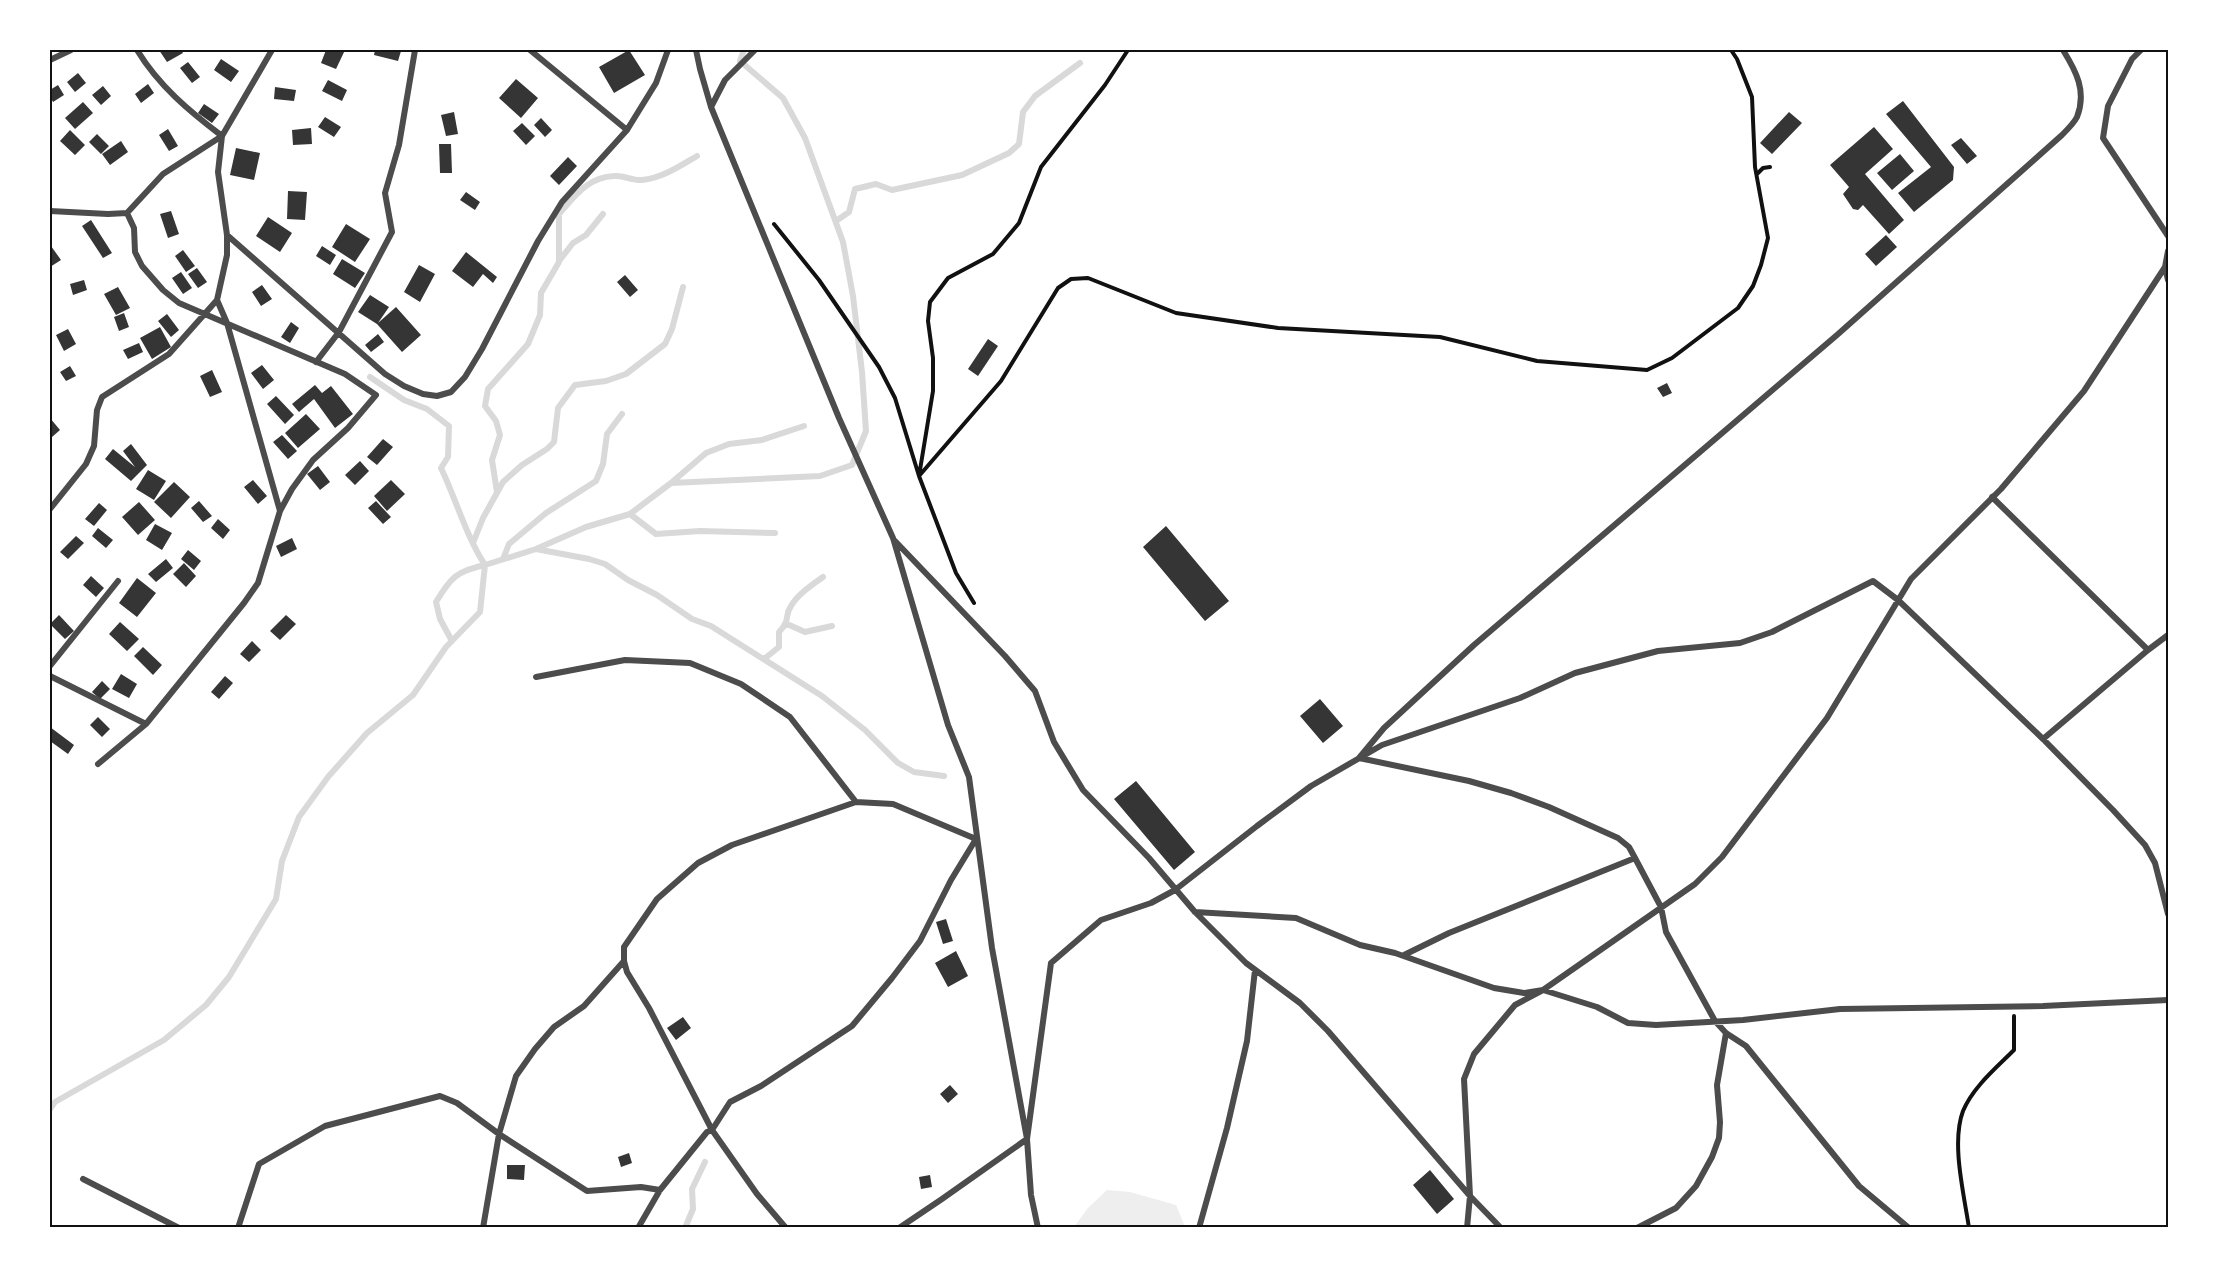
<svg xmlns="http://www.w3.org/2000/svg" width="2218" height="1277" font-family="Roboto,sans-serif">
  <rect width="100%" height="100%" fill="#fff"/>
  <path fill="#eee" d="M1107,1190L1130,1192L1176,1205L1185,1227H1074L1088,1208Z"/>
  <g fill="none" stroke-linecap="round" stroke-linejoin="round">
    <path stroke="#d9d9d9" stroke-width="6" d="M836,221L849,212L855,189L876,184L892,190L962,175L1009,153L1019,144L1023,112L1035,96L1080,63
      M559,261L573,243L586,235L603,214
      M370,377L404,400L427,409L449,426L448,457L441,468C456,499 466,536 485,565C457,571 451,577 436,602L440,619L452,641
      M671,483L706,453L729,444L762,440L804,426
      M497,492L492,460L500,435L496,421L485,406L488,389L528,344L540,315L541,293L559,262V214C575,196 588,177 614,176C624,175 633,181 642,180C662,178 680,166 697,156
      M630,514L656,534L700,531L775,533
      M473,543L483,518L503,482L522,465L547,449L554,442L558,408L575,385L606,381L626,374L665,344L672,329L683,287
      M536,549L589,559L605,564L628,580L657,595L692,619L711,626L822,696L865,730L898,763L914,772L944,776
      M503,559L509,544L546,513L596,481L603,464L607,434L622,414
      M787,624L805,632L832,626
      M764,659L779,647V632C791,620 784,616 791,606C798,594 812,585 823,577
      M50,1109L55,1102L164,1040L206,1005L229,977L276,899L282,861L299,817L328,777L367,733L413,695L446,647L480,612L485,565L536,549L586,527L630,514L671,483L820,476L852,465L866,431L862,372L853,296L843,242L805,138L783,98L740,61L744,50
      M685,1228L693,1209L692,1189L705,1162"/>
  </g>
  <path fill="#353535" d="M159,50H181L183,53L167,62Z
    M326,50H345L336,69L321,63Z
    M375,50L401,51L398,61L374,55Z
    M629,50L645,75L614,93L599,67Z
    M221,59L239,71L231,82L214,70Z
    M188,62L200,77L192,83L180,68Z
    M78,73L86,83L75,92L67,82Z
    M516,79L538,98L521,118L499,98Z
    M328,80L347,90L342,101L322,91Z
    M148,84L154,93L141,103L135,94Z
    M58,85L64,95L53,102L50,96V90Z
    M103,86L111,96L101,105L92,95Z
    M275,87L296,90L294,101L274,99Z
    M1903,101L1954,167L1953,180L1914,212L1898,193L1931,167L1886,114Z
    M83,102L93,113L75,129L65,118Z
    M204,104L219,114L212,123L198,113Z
    M454,112L458,134L446,136L441,115Z
    M1789,112L1802,123L1772,154L1760,143Z
    M325,117L341,127L334,137L318,127Z
    M541,118L552,130L545,137L534,125Z
    M522,123L535,136L526,145L513,131Z
    M1874,127L1893,149L1865,174L1904,220L1889,234L1863,205L1858,210L1853,209L1843,194L1849,187L1830,165Z
    M311,128L312,144L293,145L292,130Z
    M168,129L178,146L169,151L159,135Z
    M70,130L85,145L75,155L60,141Z
    M97,134L109,146L101,154L89,142Z
    M1961,138L1977,156L1967,164L1951,145Z
    M121,141L128,152L110,165L102,154Z
    M439,144H451L452,173H440Z
    M236,148L260,153L254,180L230,175Z
    M1900,154L1914,171L1892,190L1877,173Z
    M568,157L577,166L559,185L550,176Z
    M288,191L307,192L305,220L287,219Z
    M466,192L480,202L475,210L460,200Z
    M171,211L179,234L168,238L160,214Z
    M268,217L292,233L280,252L256,236Z
    M91,220L112,253L103,258L82,226Z
    M346,224L370,239L355,262L332,247Z
    M1886,235L1897,247L1876,266L1865,254Z
    M50,246H51L61,260L50,267Z
    M322,246L336,255L330,265L316,256Z
    M183,250L195,266L186,272L175,256Z
    M466,252L497,277L493,283L483,274L473,287L452,271Z
    M342,259L365,273L355,288L333,274Z
    M419,265L435,274L420,302L404,292Z
    M197,268L207,282L198,288L188,274Z
    M181,272L192,288L183,294L172,278Z
    M625,275L638,290L630,297L617,282Z
    M84,280L87,290L73,295L70,284Z
    M262,285L272,299L261,306L252,292Z
    M118,287L130,308L116,315L104,294Z
    M370,295L389,307L378,323L396,307L421,335L402,352L377,324L358,312Z
    M124,313L129,327L119,331L114,317Z
    M167,314L179,330L171,337L158,321Z
    M291,322L299,328L290,343L281,337Z
    M160,327L171,347L152,359L140,338Z
    M68,329L76,344L64,351L56,335Z
    M378,334L384,342L371,352L365,345Z
    M988,339L998,346L978,376L968,369Z
    M139,343L143,352L128,359L123,350Z
    M262,365L274,380L263,389L251,373Z
    M70,366L76,376L66,381L60,372Z
    M212,370L222,392L210,397L200,376Z
    M1667,383L1672,393L1663,397L1657,388Z
    M315,385L322,393L331,386L353,414L335,428L314,399L299,412L292,404Z
    M276,396L294,415L285,424L267,404Z
    M306,414L320,429L298,448L285,433Z
    M50,418L60,430L52,437L50,433Z
    M282,435L297,451L288,459L273,442Z
    M383,439L393,447L377,465L367,457Z
    M131,444L147,465L131,481L105,459L113,449L135,467L123,451Z
    M360,461L369,471L355,485L345,475Z
    M318,466L330,482L320,490L307,474Z
    M148,470L166,481L154,500L136,489Z
    M253,480L267,496L258,504L244,487Z
    M391,480L405,494L387,511L374,496Z
    M174,482L190,497L171,518L154,502Z
    M199,501L212,516L203,522L191,508Z
    M376,501L391,517L383,524L368,508Z
    M139,502L155,520L138,535L122,517Z
    M99,503L107,510L94,526L85,519Z
    M218,519L230,530L223,539L211,528Z
    M155,524L172,533L162,550L146,540Z
    M1166,526L1229,601L1205,621L1143,547Z
    M98,528L113,540L106,548L92,536Z
    M76,536L84,543L68,559L60,552Z
    M292,538L297,549L281,557L276,546Z
    M188,550L201,561L194,570L181,559Z
    M166,559L173,568L156,582L148,574Z
    M184,563L196,576L186,587L173,574Z
    M91,576L104,588L96,597L83,585Z
    M137,578L156,593L137,617L119,603Z
    M59,615L74,631L65,639L50,624Z
    M286,615L296,624L280,640L270,631Z
    M120,622L139,639L127,651L109,634Z
    M252,641L261,650L249,662L240,654Z
    M143,647L162,665L153,675L134,656Z
    M121,674L137,684L129,698L112,689Z
    M225,676L233,683L219,699L211,692Z
    M102,681L110,689L100,699L92,692Z
    M1320,699L1343,726L1323,743L1300,716Z
    M98,717L110,729L102,737L90,725Z
    M50,727L74,745L68,754L50,741Z
    M1136,781L1195,852L1174,870L1114,799Z
    M946,919L953,941L943,944L936,922Z
    M956,951L968,976L948,987L935,963Z
    M683,1017L691,1028L676,1040L667,1028Z
    M950,1085L958,1094L948,1103L940,1094Z
    M629,1153L632,1163L621,1167L618,1157Z
    M507,1165H525L524,1180L507,1179Z
    M1430,1170L1454,1199L1437,1214L1413,1185Z
    M930,1175L932,1187L921,1189L919,1177Z"/>
  <g fill="none" stroke-linecap="round" stroke-linejoin="round">
    <path stroke="#111" stroke-width="4" d="M1757,174L1763,168L1770,167
      M774,224L819,280L879,367L895,398L919,476L933,391V358L928,321L930,302L948,278L993,254L1019,223L1041,167L1105,85L1128,50
      M974,603L956,573L919,476L1001,381L1058,288L1071,279L1088,278L1176,313L1278,328L1440,337L1537,361L1647,370L1672,358L1738,308L1753,286L1761,265L1768,238L1755,167L1752,97L1737,59L1731,50
      M1969,1228C1964,1194 1951,1143 1963,1111C1973,1087 1996,1068 2014,1050V1016"/>
    <path stroke="#4c4c4c" stroke-width="6" d="M530,50L627,130
      M696,50L700,69L711,107L839,418L893,538L948,725L969,777L992,948L1027,1139L1031,1195L1038,1228
      M2141,50L2132,59L2108,106L2103,138L2168,236
      M50,60L71,50
      M711,107L725,80L755,50
      M50,211L108,214L127,213L163,174L222,136C189,111 159,86 137,50
      M127,213L134,228L135,252L142,266L163,290L179,303L345,374L376,395L348,428L313,460L292,489L280,511
      M227,235L385,374L404,386L423,394L437,396L451,392L465,377L482,349L538,241L562,202L627,130L656,83L668,50
      M2165,267L2168,280
      M316,362L339,332L392,232L385,193L399,145L415,50
      M1992,497L2148,650
      M50,509L86,464L94,446L97,410L102,397L169,354L217,300L227,255V235L218,172L222,136L272,50
      M895,541L1005,656L1035,691L1054,742L1083,790L1149,858L1195,912L1246,963L1300,1003L1328,1031L1470,1196L1501,1228
      M50,666L118,581
      M50,676L146,724
      M536,677L625,660L690,663L741,684L790,717L856,802
      M2043,739L2148,650L2168,635
      M98,764L146,724L244,603L258,583L280,511L227,323L217,300
      M1195,912L1296,918L1360,945L1395,953L1494,988L1524,993L1543,990L1597,1007L1628,1023L1656,1025L1743,1020L1840,1009L2043,1006L2168,1000
      M1404,955L1449,933L1635,858
      M83,1179L179,1228
      M238,1228L259,1164L325,1126L440,1096L457,1103L499,1134L587,1191L641,1187L660,1190
      M483,1228L499,1134L516,1076L535,1049L554,1027L584,1006L624,961
      M638,1228L660,1190L707,1132L712,1130L730,1102L761,1086L852,1026L892,978L920,941L951,880L976,839L893,804L856,802L732,845L698,863L657,899L624,947V961L627,972L649,1008L712,1130L757,1194L786,1228
      M899,1228L942,1199L1027,1139L1051,963L1101,920L1151,903L1175,890L1257,826L1311,786L1382,745L1520,698L1575,673L1658,651L1740,643L1772,632L1873,581L1898,600L2043,739L2113,810L2145,845L2155,863L2168,914
      M1199,1228L1227,1128L1247,1041L1255,970
      M1467,1228L1470,1196L1464,1079L1474,1054L1515,1005L1543,990L1695,884L1722,857L1827,718L1911,579L2001,489L2084,391L2165,267L2168,251
      M1637,1228L1676,1208L1696,1186L1712,1157L1719,1138L1720,1122L1717,1085L1726,1033
      M1909,1228L1859,1186L1746,1046L1726,1033L1715,1021L1666,932L1661,907L1635,858L1629,847L1618,838L1549,807L1511,793L1469,781L1359,758L1384,728L1474,645L1837,335L2062,135C2067,130 2074,123 2077,117C2087,91 2076,71 2063,50"/>
  </g>
  <rect width="2218" height="1277" fill="none" stroke="#ffffff" stroke-width="102"/>
  <rect x="51" y="51" width="2116" height="1175" fill="none" stroke="#111" stroke-width="2"/>
</svg>
